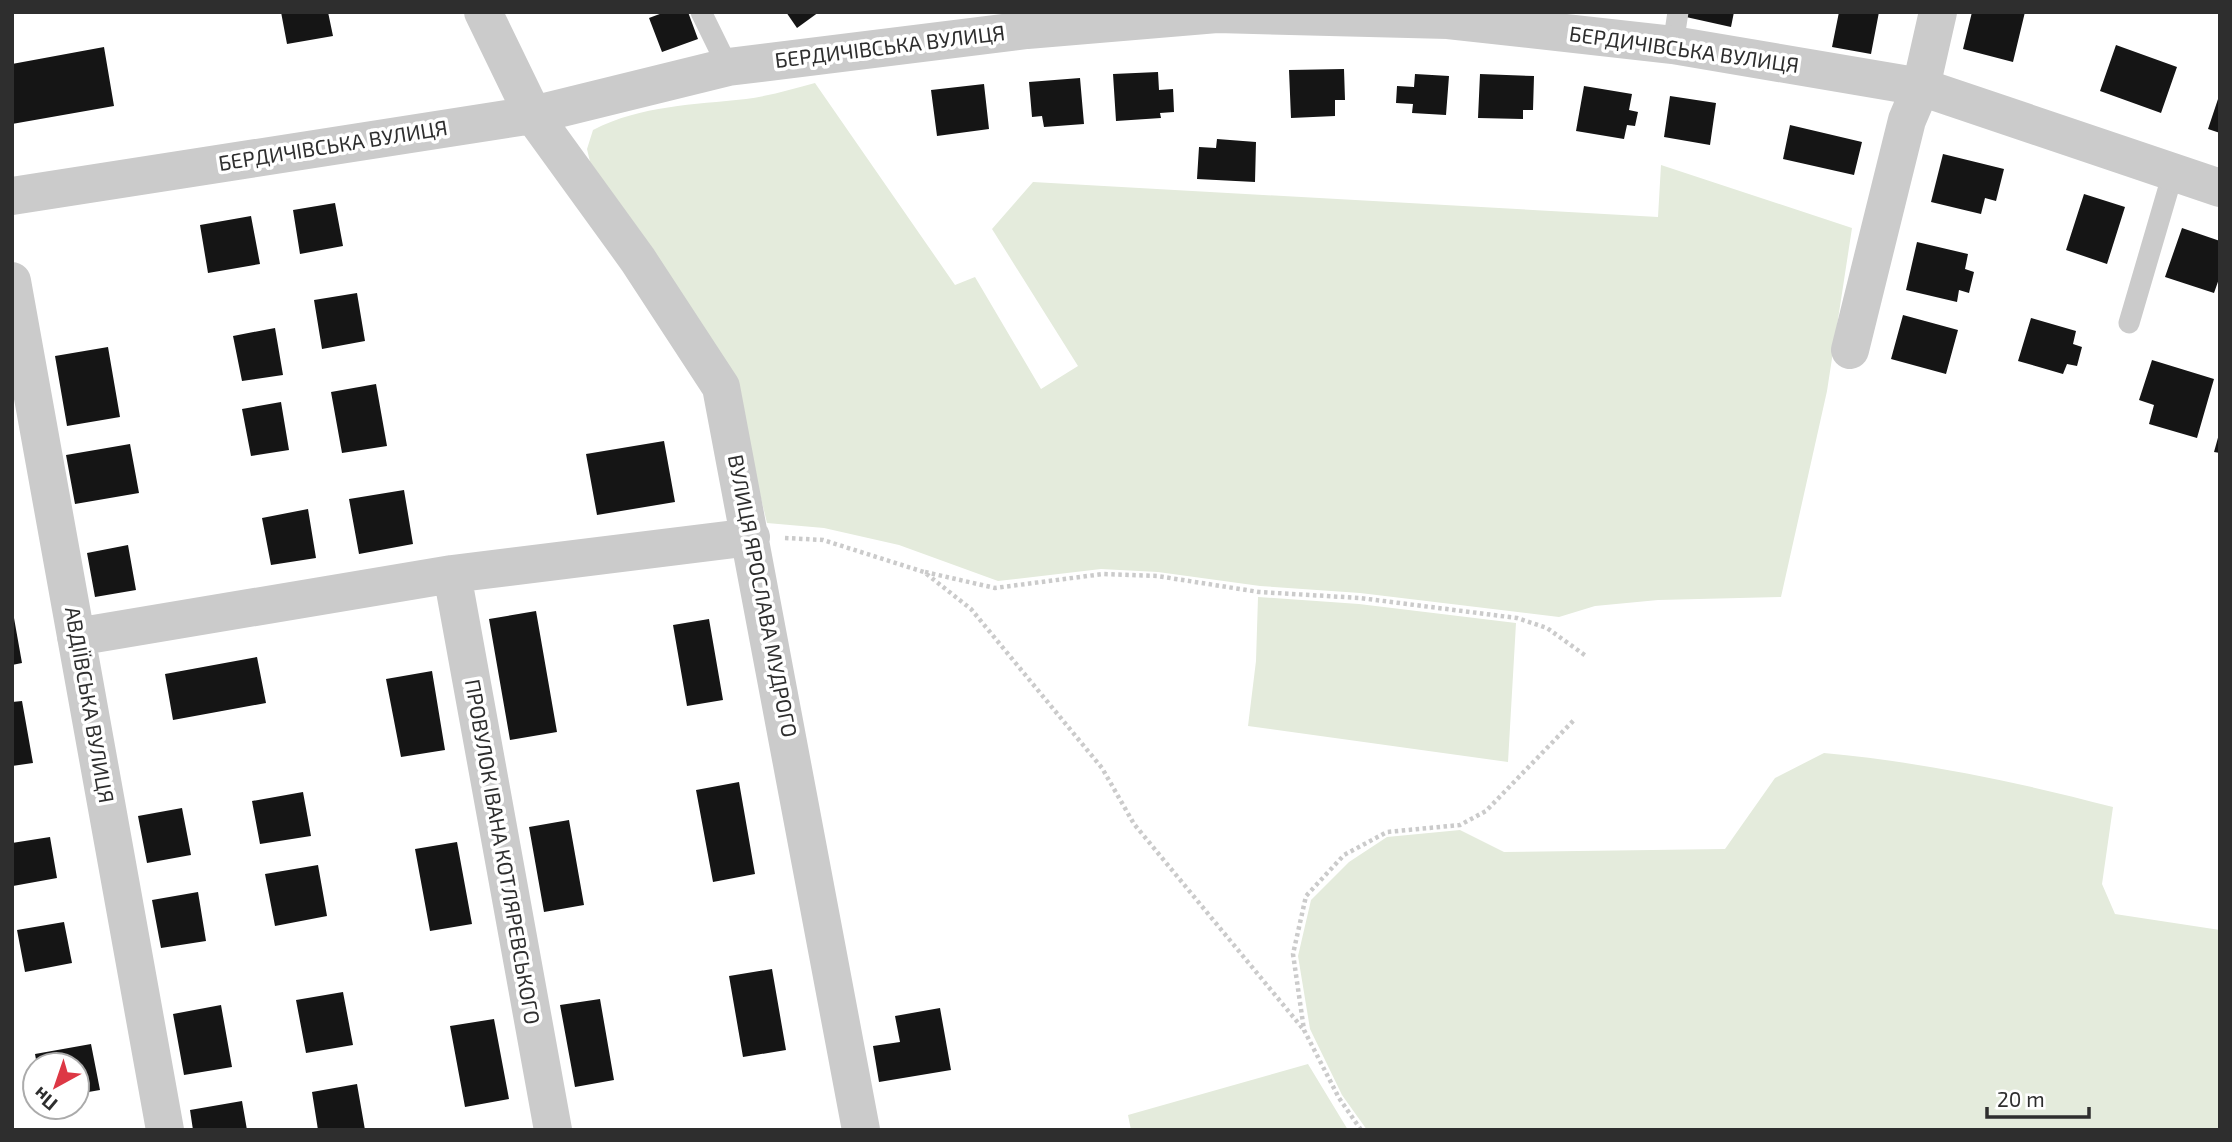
<svg xmlns="http://www.w3.org/2000/svg" width="2232" height="1142" font-family="'Exo 2',sans-serif">
  <rect width="100%" height="100%" fill="#fff"/>
  <path fill="#e4ebdc" d="M815,83L955,285L975,277L1041,389L1078,366L992,229L1033,182L1658,217L1661,165L1852,228L1827,391L1781,597L1658,600L1595,606L1559,617L1360,593L1260,586L1158,572L1101,569L998,581L899,545L824,528L767,523L732,379L591,166L587,149L593,130C642,105 693,105 746,99C769,96 793,89 815,83Z
    M1258,597L1359,604L1516,623L1508,762L1248,726L1256,661Z
    M1824,753C1923,762 2017,782 2113,807L2102,884L2115,914L2220,930V1130H1367L1342,1095L1310,1029L1298,956L1311,900L1349,862L1387,837L1460,830L1504,852L1725,849L1775,778Z
    M1308,1064L1348,1130H1131L1128,1115Z"/>
  <path fill="#151515" d="M281,12H328L333,36L287,44Z
    M665,12H688L698,39L662,52L649,18Z
    M786,12H819L797,28Z
    M1687,12H1734L1731,27L1686,17Z
    M1839,12H1879L1871,54L1832,47Z
    M1972,12H2025L2013,62L1963,49Z
    M2116,45L2177,67L2161,113L2100,91Z
    M104,47L114,106L12,124V64Z
    M1344,69L1345,100H1335V116L1291,118L1289,70Z
    M1158,72L1159,90L1173,89L1174,112L1160,113L1161,118L1116,121L1113,74Z
    M1415,74L1449,76L1446,115L1412,113L1413,104L1396,103L1397,86L1414,87Z
    M1480,74L1534,76L1533,110H1523V119L1478,118Z
    M1080,78L1084,124L1044,127L1042,116L1032,117L1029,82Z
    M984,84L989,129L937,136L931,90Z
    M1584,86L1632,94L1629,110L1638,112L1635,126L1627,125L1624,139L1576,131Z
    M1670,96L1716,103L1710,145L1664,137Z
    M2219,96H2220V133L2208,129Z
    M1790,125L1862,142L1854,175L1783,159Z
    M1217,139L1256,142L1255,182L1197,179L1199,147L1216,148Z
    M1943,154L2004,169L1996,201L1985,198L1981,214L1931,202Z
    M2084,194L2125,207L2107,264L2066,250Z
    M335,203L343,246L300,254L293,210Z
    M251,216L260,264L208,273L200,225Z
    M2182,228L2220,241V276L2214,293L2165,277Z
    M1917,242L1968,254L1965,269L1974,272L1969,293L1959,290L1957,302L1906,290Z
    M357,293L365,341L322,349L314,300Z
    M1903,315L1958,330L1946,374L1891,359Z
    M2031,318L2076,331L2073,344L2082,347L2077,366L2067,364L2063,374L2018,361Z
    M275,328L283,375L242,381L233,336Z
    M108,347L120,417L67,426L55,356Z
    M2152,360L2214,379L2197,438L2149,424L2154,405L2139,400Z
    M376,384L387,446L342,453L331,392Z
    M281,402L289,450L251,456L242,409Z
    M2219,434H2220V453L2214,452Z
    M664,441L675,502L597,515L586,454Z
    M130,444L139,493L75,504L66,455Z
    M404,490L413,544L359,554L349,499Z
    M308,509L316,558L271,565L262,518Z
    M128,545L136,590L95,597L87,553Z
    M536,611L557,732L510,740L489,619Z
    M14,618L22,663L12,665V619Z
    M709,619L723,700L687,706L673,625Z
    M257,657L266,703L173,720L165,674Z
    M432,671L445,750L401,757L386,679Z
    M22,701L33,763L12,766V702Z
    M739,782L755,874L713,882L696,790Z
    M303,792L311,836L260,844L252,801Z
    M182,808L191,855L147,863L138,816Z
    M569,820L584,905L544,912L529,827Z
    M50,837L57,878L13,886L12,843Z
    M457,842L472,924L430,931L415,849Z
    M318,865L327,916L275,926L265,874Z
    M198,892L206,941L161,948L152,900Z
    M64,922L72,963L25,972L17,930Z
    M772,969L786,1050L743,1057L729,976Z
    M343,992L353,1045L306,1053L296,1000Z
    M600,999L614,1080L575,1087L560,1005Z
    M221,1005L232,1067L184,1075L173,1014Z
    M940,1008L951,1070L879,1082L873,1046L900,1042L895,1016Z
    M494,1019L509,1099L465,1107L450,1026Z
    M91,1044L100,1090L77,1094V1065H37L35,1054Z
    M357,1084L365,1130H318L312,1092Z
    M242,1101L247,1130H193L190,1110Z"/>
  <g fill="none" stroke-linecap="round" stroke-linejoin="round">
    <path stroke="#cbcbcb" stroke-width="4.5" stroke-dasharray="3.5 3.5" stroke-linecap="butt" d="M785,538L823,540L924,572L971,609L1102,768L1134,824L1304,1030
      M925,572L995,588L1103,574L1157,576L1259,592L1360,598L1517,618L1547,628L1586,656
      M1361,1130L1339,1098L1304,1030L1293,954L1306,896L1344,855L1387,832L1460,825L1486,811L1574,720"/>
    <path stroke="#cbcbcb" stroke-width="21" d="M701,12L728,67
      M1673,45L1678,12
      M2129,323L2173,173"/>
    <path stroke="#cbcbcb" stroke-width="38" d="M483,12L533,115L638,260L721,387L861,1130
      M12,196L533,115L728,67L1027,30L1217,14L1448,20L1673,45L1921,87L2220,188
      M12,281L165,1130
      M1850,350L1907,120L1921,87L1938,12
      M452,574L553,1130
      M76,637L452,574L751,537"/>
  </g>
  <g text-anchor="middle" stroke-width="7" stroke-linejoin="round" paint-order="stroke">
    <g font-size="21" fill="#2e2e2e" stroke="#fff">
      <text transform="translate(890 47) rotate(-7)" y="7">БЕРДИЧІВСЬКА ВУЛИЦЯ</text>
      <text transform="translate(1684 50) rotate(8)" y="7">БЕРДИЧІВСЬКА ВУЛИЦЯ</text>
      <text transform="translate(333 146) rotate(-9)" y="7">БЕРДИЧІВСЬКА ВУЛИЦЯ</text>
      <text transform="translate(762 596) rotate(79)" y="7">ВУЛИЦЯ ЯРОСЛАВА МУДРОГО</text>
      <text transform="translate(89 705) rotate(80)" y="7">АВДІЇВСЬКА ВУЛИЦЯ</text>
      <text transform="translate(502 852) rotate(80)" y="7">ПРОВУЛОК ІВАНА КОТЛЯРЕВСЬКОГО</text>
    </g>
  </g>
  <rect width="2232" height="1142" fill="none" stroke="#2e2e2e" stroke-width="28"/>
  <g transform="translate(56 1086) rotate(220)"><circle r="33" fill="#ffffff" stroke="#ababab" stroke-width="2"/>
  <path d="M0-5L12 26L0 18L-12 26Z" fill="#dd3845"/>
  <text y="-10" font-size="19" font-weight="bold" text-anchor="middle" fill="#2e2e2e">Пн</text>
  </g>
  <path d="M1987 1107v10h102v-10" fill="none" stroke="#2e2e2e" stroke-width="3.5"/>
  <text x="1997" y="1107" font-size="21" fill="#2e2e2e" stroke="#ffffff" stroke-width="5" paint-order="stroke">20 m</text>
</svg>
